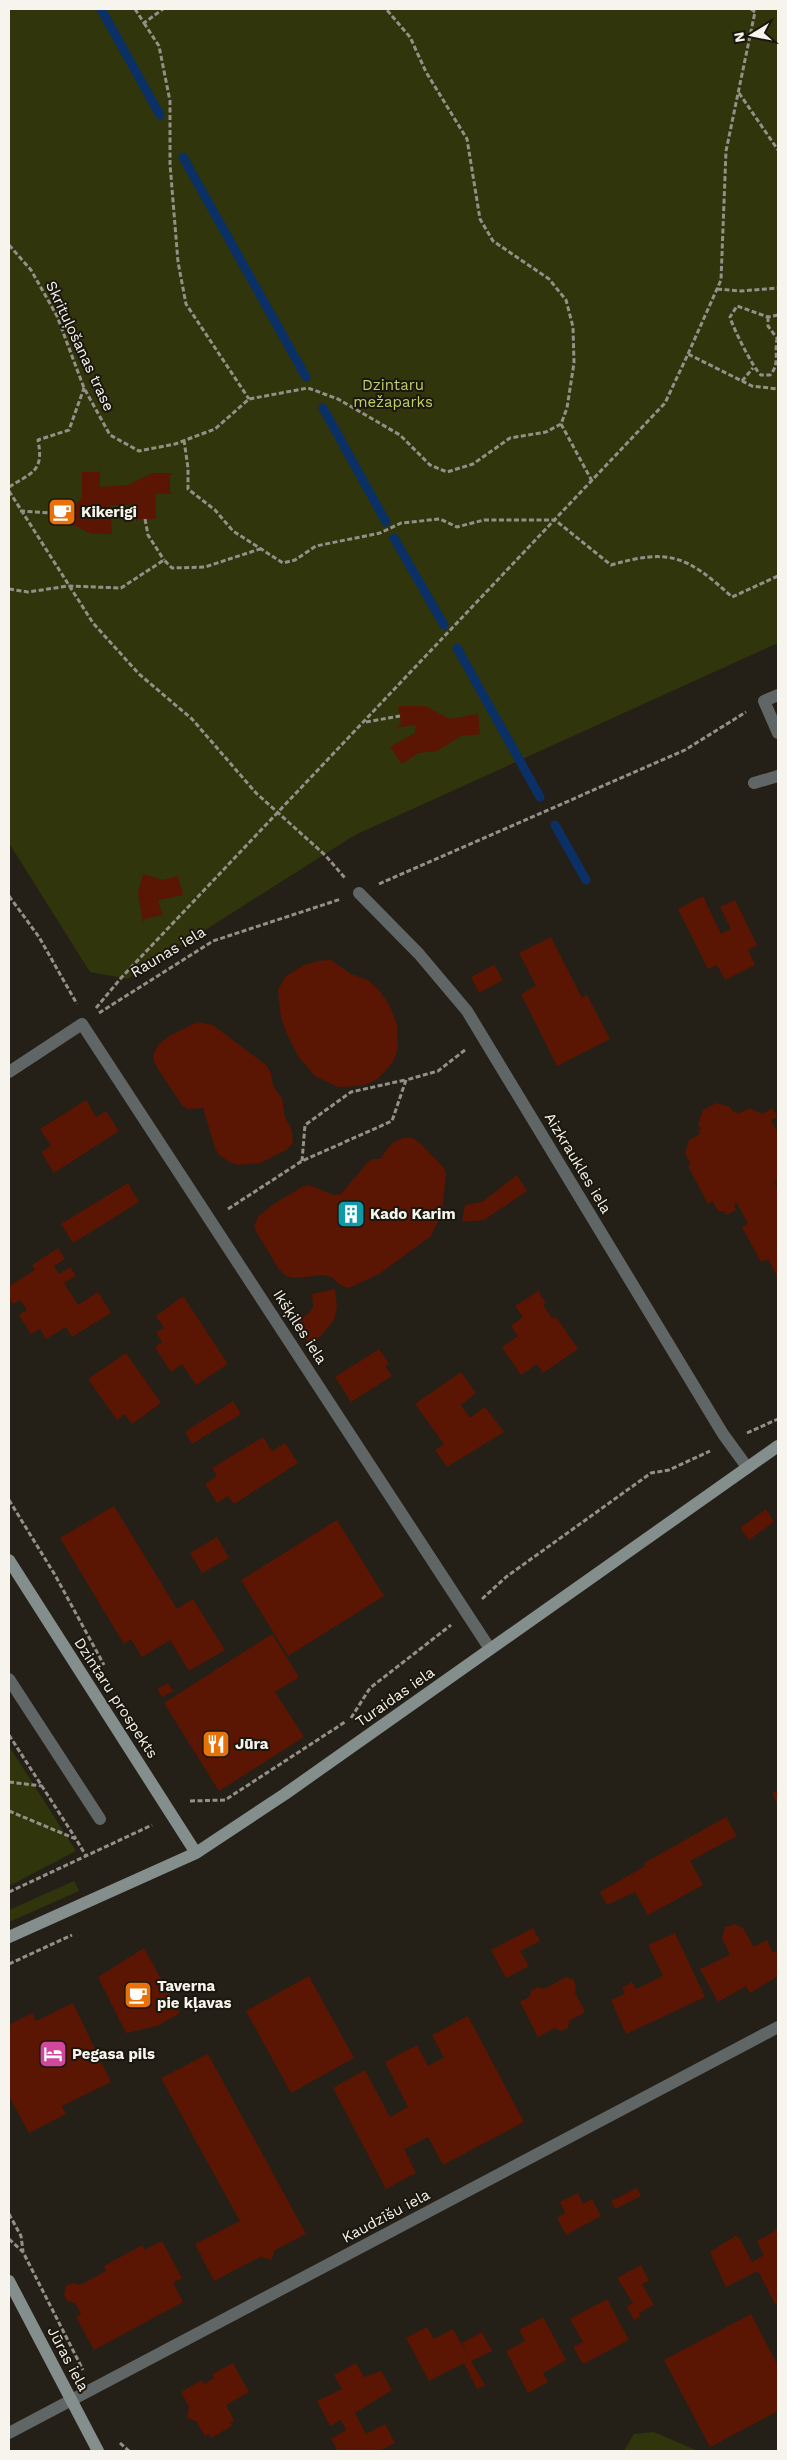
<svg xmlns="http://www.w3.org/2000/svg" width="787" height="2460" font-family="'Work Sans',sans-serif">
  <rect width="100%" height="100%" fill="#242017"/>
  <path fill="#30350c" d="M9,9H778V643L355,835L128,979L90,972L9,843Z
    M9,1746L76,1851L9,1886Z
    M74,1881L79,1891L9,1922V1910Z
    M654,2432L698,2451H624L634,2434Z"/>
  <g fill="none" stroke-linecap="round" stroke-linejoin="round">
    <path stroke="#0b3066" stroke-width="9" d="M101,9L160,115
      M183,157L306,377
      M323,408L386,522
      M394,538L444,625
      M457,648L540,797
      M555,825L586,880"/>
  </g>
  <path fill="#5a1503" d="M100,469V487L128,485L153,473H173L170,475V492L173,494H155L156,519H138L136,522V504L110,506L112,534H92L67,522H47L50,520V503L47,501L76,504L82,498V472H99Z
    M398,706H425L450,719L478,714L480,734L461,736L437,751L418,753L402,764L390,747L415,733L416,725L397,727L401,724Z
    M143,874L163,880L181,875L178,877L183,895L158,900L163,917L161,915L144,919L143,923L138,893Z
    M703,896L721,934L731,929L720,907L735,900L757,945L748,950L755,965L725,980L717,965L708,969L678,909Z
    M551,937L582,998L587,995L610,1039L557,1066L521,994L536,986L519,953Z
    M331,960L351,974L369,981L378,989L389,1004L397,1024L398,1049L393,1062L378,1079L362,1086L338,1087L315,1076L298,1056L286,1032L281,1017L278,990L285,977L304,965L317,961Z
    M494,965L503,980L479,993L471,977Z
    M197,1022L213,1025L266,1065L271,1073L273,1086L282,1098L285,1118L291,1128L293,1142L288,1149L260,1163L238,1165L229,1162L219,1155L215,1148L203,1108L188,1109L182,1105L158,1069L154,1061V1053L159,1044L171,1035Z
    M86,1100L96,1117L106,1111L119,1131L54,1173L41,1152L51,1146L40,1129Z
    M716,1103L730,1107L733,1112L736,1111L738,1114L749,1108L763,1114L772,1108L777,1117L771,1120L778,1134V1182L774,1181L778,1189V1278L768,1259L761,1262L742,1227L748,1223L736,1202L734,1206L736,1210L726,1215L724,1211H718L713,1201L708,1204L688,1166L691,1164L685,1154L689,1140L700,1134L698,1131L701,1129L698,1124L703,1110Z
    M403,1138H413L421,1144L444,1168L446,1174L442,1212L431,1236L379,1274L349,1288L340,1285L333,1278L324,1275L296,1278L286,1276L278,1268L256,1231L254,1226L258,1217L272,1205L302,1187L309,1185L334,1195L341,1194L368,1162L372,1159H380L392,1143Z
    M517,1175L527,1191L484,1220L462,1222L465,1205L482,1202Z
    M128,1183L139,1202L73,1243L61,1224Z
    M58,1248L65,1259L54,1266L59,1274L70,1267L76,1276L64,1283L78,1305L98,1292L111,1313L72,1337L66,1327L46,1339L40,1329L31,1334L19,1315L27,1310L20,1300L13,1304L9,1299V1286L35,1270L32,1265Z
    M335,1289L337,1307L334,1320L318,1339L309,1343L295,1323L309,1313L313,1307L312,1294Z
    M538,1291L546,1303L543,1305L553,1319L556,1317L578,1349L543,1373L537,1364L521,1375L502,1347L518,1336L511,1326L523,1317L515,1306Z
    M183,1296L228,1364L196,1385L182,1364L171,1372L155,1347L162,1342L156,1332L164,1328L156,1316Z
    M379,1349L389,1364L385,1366L392,1376L351,1402L335,1377Z
    M126,1353L161,1403L132,1424L125,1414L117,1420L88,1379Z
    M461,1372L476,1393L461,1405L470,1418L485,1407L504,1432L447,1467L435,1450L444,1444L415,1404Z
    M233,1401L241,1414L192,1444L185,1432Z
    M263,1437L272,1451L285,1443L298,1463L234,1504L228,1496L217,1503L205,1484L217,1476L212,1468Z
    M114,1506L177,1609L193,1599L225,1650L189,1671L170,1640L142,1657L131,1639L124,1644L60,1538Z
    M766,1509L774,1522L749,1540L740,1528Z
    M337,1520L384,1596L288,1656L241,1580Z
    M217,1537L229,1558L202,1573L190,1553Z
    M272,1634L299,1677L275,1692L304,1737L219,1791L164,1703Z
    M168,1683L173,1691L162,1697L157,1689Z
    M778,1790V1805L772,1793Z
    M726,1817L737,1836L690,1861L703,1885L648,1915L635,1892L607,1905L600,1892L645,1866L644,1863Z
    M735,1924L743,1928L754,1947L767,1940L773,1953L778,1950V1976L750,1993L746,1986L718,2002L700,1969L730,1955L722,1938L725,1927Z
    M533,1928L540,1941L520,1951L529,1966L506,1978L491,1950Z
    M675,1933L705,1997L626,2034L611,2000L625,1994L622,1988L632,1982L636,1989L663,1976L648,1945Z
    M144,1948L180,2013L157,2026L126,2033L98,1977Z
    M309,1976L354,2058L291,2093L246,2011Z
    M566,1977L573,1979L576,1985L575,1993L585,2012L569,2021L568,2028L561,2031L555,2028L538,2037L520,2002L529,1997L532,1990L537,1987L544,1989Z
    M73,2003L111,2082L62,2106L66,2114L29,2133L9,2096V2025L32,2013L36,2021Z
    M468,2016L524,2122L443,2165L428,2137L404,2149L416,2173L386,2189L333,2088L365,2070L390,2117L408,2107L385,2062L417,2045L428,2066L444,2058L432,2035Z
    M208,2054L306,2234L275,2250L271,2260L260,2257L214,2281L195,2244L240,2221L161,2078Z
    M637,2188L641,2196L615,2209L611,2201Z
    M578,2193L583,2204L592,2199L601,2216L566,2235L557,2218L565,2213L560,2202Z
    M778,2229V2302L775,2304L758,2271L726,2287L710,2252L735,2236L739,2237L752,2262L764,2255L757,2241Z
    M162,2241L182,2278L173,2283L183,2302L94,2350L76,2317L81,2314L75,2303L67,2301L64,2294L66,2286L73,2283L80,2285L106,2271L104,2266L142,2245L144,2250Z
    M641,2265L649,2281L642,2284L654,2305L639,2313L641,2316L634,2320L627,2307L633,2303L617,2278Z
    M607,2299L629,2340L583,2364L573,2347L583,2342L570,2319Z
    M751,2314L778,2366V2411L710,2447L664,2360Z
    M543,2317L566,2360L543,2373L548,2382L528,2393L506,2351L525,2341L519,2330Z
    M427,2327L434,2339L453,2329L470,2358L462,2343L482,2332L492,2351L471,2361L485,2385L477,2389L464,2363L429,2381L406,2338Z
    M233,2363L249,2392L226,2405L234,2420L230,2423L232,2426L211,2438L209,2434L205,2436L196,2421L187,2418L189,2407L181,2392L202,2380L204,2384L214,2378L212,2374Z
    M356,2363L364,2377L381,2371L392,2390L355,2413L366,2434L385,2424L395,2443L379,2451H332L337,2449L331,2439L346,2430L341,2420L330,2426L317,2401L342,2389L334,2375Z"/>
  <g fill="none" stroke-linecap="round" stroke-linejoin="round">
    <path stroke="#939088" stroke-width="3" stroke-dasharray="5 2.5" stroke-linecap="butt" d="M135,9L144,23L163,9
      M751,9L755,12L756,9
      M144,23L159,46L170,101V164L178,262L186,304L249,399
      M739,93L778,150
      M9,245L31,270L57,316L84,388L110,435L139,451L175,444L215,429L249,399L308,388L338,399L400,435L430,465L447,472L473,464L510,438L546,432L561,424L567,408L574,363L573,327L566,300L549,279L493,241L480,219L467,139L426,72L410,37L386,9
      M717,289L741,291L778,288
      M778,315L768,317L737,306L730,317C733,328 753,368 761,375H770C781,364 773,349 778,336
      M768,317V326L777,338
      M688,354L721,280L726,151L755,12
      M742,381L753,368
      M561,424L592,481
      M184,440L188,468V489L215,510L233,531L283,563L295,560L316,546L380,533L401,523L440,519L457,527L484,520H555L611,565C670,548 687,556 732,597L778,576
      M9,487C33,472 44,471 38,440L69,430L84,388
      M9,491L93,623L139,674L192,719L256,793L325,855L345,878
      M20,511L50,513
      M145,519L148,535L164,560
      M9,589L28,592L68,586L121,588L164,560L172,568L205,567L260,549
      M366,722L400,716
      M379,884L685,750L746,712
      M9,896L39,937L77,1004
      M96,1008L121,978L665,403L688,354L752,386L778,389
      M99,1013L213,941L341,899
      M302,1161L305,1125L351,1092L405,1080
      M228,1209L302,1161L392,1121L406,1080L438,1071L465,1050
      M747,1433L778,1419
      M9,1500L55,1575L104,1665
      M482,1599L506,1577L651,1473L669,1470L710,1451
      M351,1718L370,1688L451,1625
      M9,1735L76,1839
      M9,1782L42,1786
      M190,1801L225,1800L345,1722
      M9,1811L76,1839L86,1856
      M9,1892L152,1825
      M9,1964L72,1935
      M9,2214L21,2236L23,2251
      M9,2239L23,2252L83,2370
      M120,2443L129,2451"/>
    <path stroke="#606666" stroke-width="12" d="M754,783L778,776
      M9,1679L100,1819"/>
    <path stroke="#606666" stroke-width="12" d="M778,695L764,701L778,733
      M359,893L419,954L467,1011L723,1434L747,1467
      M9,1072L82,1024L490,1649
      M9,2433L778,2027"/>
    <path stroke="#848e8d" stroke-width="12" d="M9,1560L196,1853
      M9,1937L196,1853L285,1794L778,1446
      M9,2281L98,2451"/>
  </g>
  <defs>
    <symbol id="cafe-square" viewBox="-11 -11 22 22"><rect x="-9" y="-9" width="18" height="18" rx="4" fill="#e8710a" stroke="#1a170e"/><path d="M-5.5-4.5H6V0H3Q3 3.5 0 3.5H-2.5Q-5.5 3.5-5.5 0ZM3-3.2v2h1.7v-2ZM-6 4.5H4V6H-6Z" fill="#fff"/></symbol>
    <symbol id="building-square" viewBox="-11 -11 22 22"><rect x="-9" y="-9" width="18" height="18" rx="4" fill="#0f9aa8" stroke="#1a170e"/><path d="M-4-6H4V6H1V3H-1V6H-4ZM-2.5-4.3h1.7v1.8h-1.7ZM.8-4.3h1.7v1.8H.8ZM-2.5-1h1.7V.8h-1.7ZM.8-1h1.7V.8H.8Z" fill="#fff"/></symbol>
    <symbol id="restaurant-square" viewBox="-11 -11 22 22"><rect x="-9" y="-9" width="18" height="18" rx="4" fill="#e8710a" stroke="#1a170e"/><path d="M-5-6h1v4h1v-4h1v4h1v-4h1v5L-1.5 .5V6h-2V.5L-5-1ZM5-6V6H3V1.5H1.5Q1.5-4 5-6Z" fill="#fff"/></symbol>
    <symbol id="hotel-square" viewBox="-11 -11 22 22"><rect x="-9" y="-9" width="18" height="18" rx="4" fill="#d1479c" stroke="#1a170e"/><path d="M-6-4.5h1.5V1H6V5H4.5V3h-9V5H-6ZM-4 0a1.8 1.8 0 1 1 3.6 0ZM.5 0V-2.5h3Q6-2.5 6 0Z" fill="#fff"/></symbol>
  </defs>
  <g fill-rule="evenodd">
    <use href="#cafe-square" x="46" y="496" width="32" height="32"/>
    <use href="#building-square" x="335" y="1198" width="32" height="32"/>
    <use href="#restaurant-square" x="200" y="1728" width="32" height="32"/>
    <use href="#cafe-square" x="122" y="1979" width="32" height="32"/>
    <use href="#hotel-square" x="37" y="2038" width="32" height="32"/>
  </g>
  <g text-anchor="middle" stroke-width="4" stroke-linejoin="round" paint-order="stroke">
    <g font-size="15" fill="#f7f4ee" stroke="#1a170e">
      <text transform="translate(80 346) rotate(65)" y="5">Skrituļošanas trase</text>
      <text transform="translate(168 952) rotate(-31)" y="5">Raunas iela</text>
      <text transform="translate(578 1163) rotate(59)" y="5">Aizkraukles iela</text>
      <text transform="translate(300 1327) rotate(57)" y="5">Ikšķiles iela</text>
      <text transform="translate(395 1697) rotate(-35)" y="5">Turaidas iela</text>
      <text transform="translate(116 1698) rotate(57)" y="5">Dzintaru prospekts</text>
      <text transform="translate(386 2216) rotate(-28)" y="5">Kaudzīšu iela</text>
      <text transform="translate(68 2359) rotate(62)" y="5">Jūras iela</text>
    </g>
    <g font-size="15" fill="#c1cf64" stroke="#1a170e">
      <text x="393" y="390">Dzintaru<tspan x="393" dy="17">mežaparks</tspan></text>
    </g>
    <g font-size="15" font-weight="bold" fill="#f7f4ee" stroke="#1a170e" text-anchor="start">
      <text x="81" y="517">Kikerigi</text>
      <text x="370" y="1219">Kado Karim</text>
      <text x="235" y="1749">Jūra</text>
      <text x="157" y="1991">Taverna<tspan x="157" dy="17">pie kļavas</tspan></text>
      <text x="72" y="2059">Pegasa pils</text>
    </g>
  </g>
  <rect width="787" height="2460" fill="none" stroke="#f7f4ee" stroke-width="20"/>
  <g transform="translate(752 35) rotate(260)" stroke="#1a170e" stroke-width="4" paint-order="stroke">
  <path d="M0-4L9 19L0 12L-9 19Z" fill="#f7f4ee"/>
  <text y="-8" font-size="14" font-weight="bold" text-anchor="middle" fill="#f7f4ee">N</text>
  </g>
</svg>
